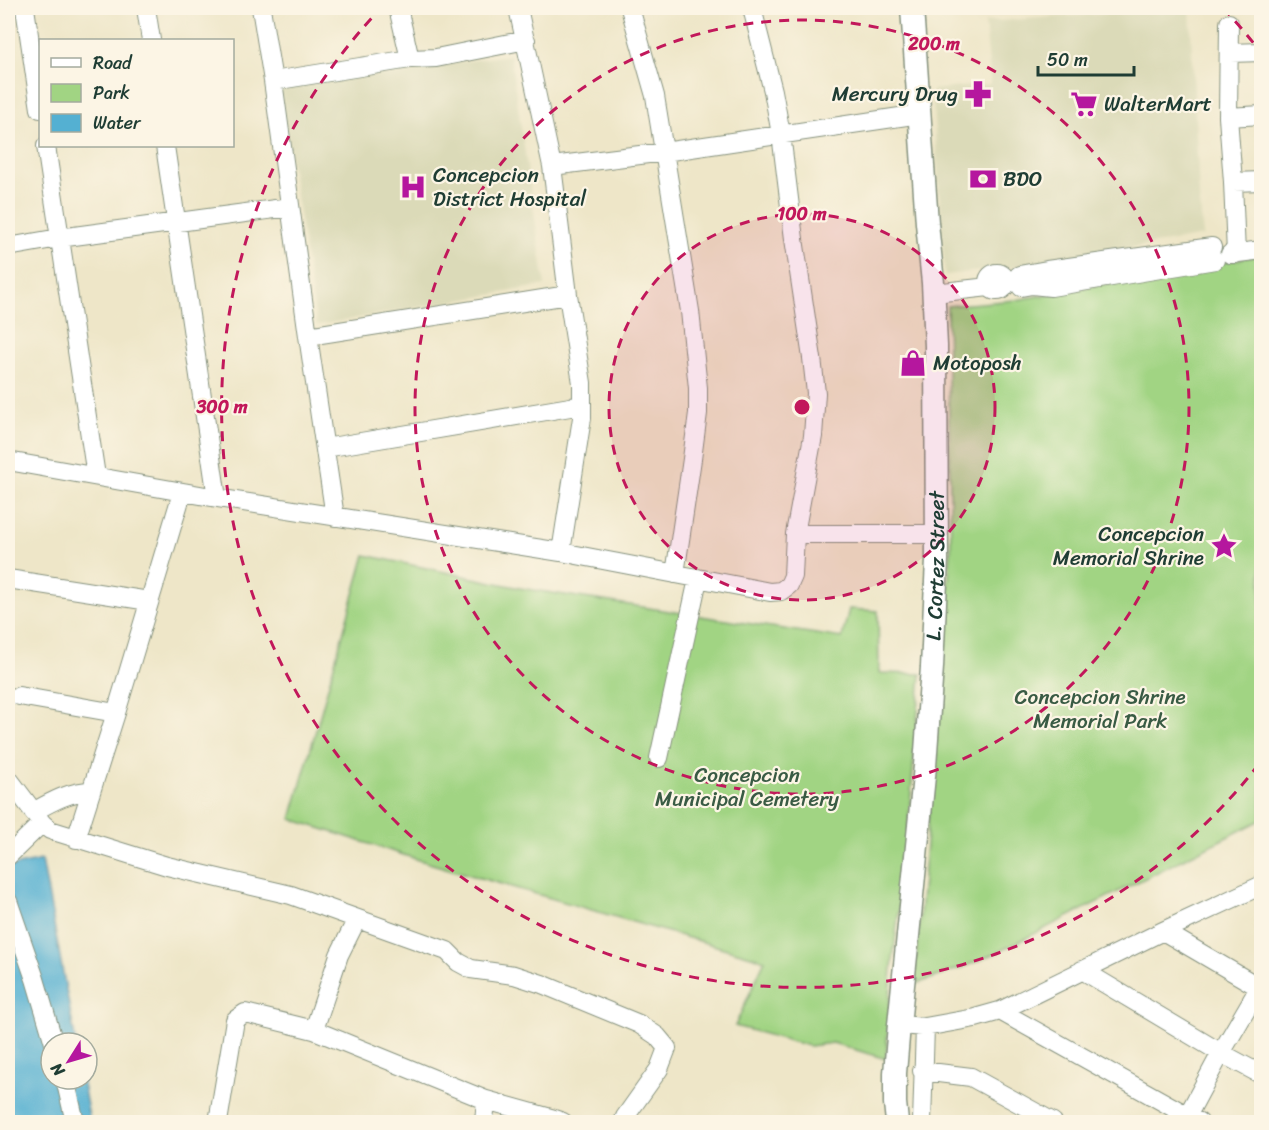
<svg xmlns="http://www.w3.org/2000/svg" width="1269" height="1130" font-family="Sriracha,sans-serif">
  <rect width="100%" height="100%" fill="#fcf5e5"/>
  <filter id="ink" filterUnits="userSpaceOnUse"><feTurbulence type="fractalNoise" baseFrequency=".0167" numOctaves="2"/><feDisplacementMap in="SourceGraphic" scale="12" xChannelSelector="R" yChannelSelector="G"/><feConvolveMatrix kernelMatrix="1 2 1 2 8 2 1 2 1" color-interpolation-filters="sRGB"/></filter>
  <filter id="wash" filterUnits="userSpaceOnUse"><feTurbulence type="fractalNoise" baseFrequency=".008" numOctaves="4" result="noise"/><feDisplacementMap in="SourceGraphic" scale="24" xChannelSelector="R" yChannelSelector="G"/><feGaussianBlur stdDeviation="1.35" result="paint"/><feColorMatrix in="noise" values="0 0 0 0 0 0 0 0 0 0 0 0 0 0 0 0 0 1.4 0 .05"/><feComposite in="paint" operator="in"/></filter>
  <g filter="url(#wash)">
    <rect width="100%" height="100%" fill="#eee6c8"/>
    <path fill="#dbdab8" d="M1190,10L1199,195L1203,236L1006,268L945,275L932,90L990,84V76L985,22L1085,15Z
      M510,55L545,285L317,325L279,88Z"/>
    <path fill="#a1d483" stroke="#60885c" stroke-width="1.5" d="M1261,255V820L996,953L966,966L914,985L951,551L947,306L1016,300Z
      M365,555L520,588L842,638L849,609L878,611L879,673L921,674L907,841L892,967L886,1059L833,1043L809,1046L735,1026L765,960L432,864L291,819Z"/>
    <path fill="#54b0d2" stroke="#3a7683" stroke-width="1.5" d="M42,860L76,1043H51V1079H82L90,1122H8V867Z"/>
  </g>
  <g filter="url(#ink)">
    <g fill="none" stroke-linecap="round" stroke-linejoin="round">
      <defs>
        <path id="minor" d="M25,8L40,109
          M146,8L151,40
          M261,8L273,81L308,336L335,517
          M398,8L410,59L436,58L526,40
          M518,8L552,166L568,295L582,383V418L561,552
          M630,8L655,96L690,311L698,388V413L692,459L675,574
          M1229,23L1228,117L1233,182L1236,254
          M1230,53L1262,52
          M273,81L410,59
          M1228,117L1262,115
          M46,146L96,476
          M165,146L217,498
          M552,166L664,152L920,114
          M1233,182L1262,181
          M8,247L59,238L290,207
          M1230,254L1262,250
          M988 282a9 9 0 1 1 18 0a9 9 0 1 1-18 0Z
          M1019,275L1047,270L1212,247
          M1021,287L1032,285L1051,287L1215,260
          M934,293L989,287
          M308,336L568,295
          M325,448L582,405
          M8,461L217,498L561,552L770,592L781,591L789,585L793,576L795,534L813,436L816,393L812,358L794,239L781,134L773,91L752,8
          M795,534H937
          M8,579L149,601
          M19,696L116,713
          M659,758L698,579
          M8,778L42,823L50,830L167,866L291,895L447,951L458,962L471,969L514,975L542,984L639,1024L657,1036L667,1048L659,1069L625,1117L623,1122
          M33,812C51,802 70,791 91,791
          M76,839L116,713L182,493
          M8,856L42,823
          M8,901L35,979L54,1043
          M1163,931L1262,989
          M1082,970L1221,1053L1262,1075
          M1000,1011L1199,1122
          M899,1025L925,1027L975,1018L1000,1011L1163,931L1262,885
          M314,1030L339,955L357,919
          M922,1071L971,1077L1053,1122
          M65,1079L75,1122
          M218,1122L235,1020L245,1013L314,1030L486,1100L554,1119L563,1122
          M484,1122L486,1100
          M922,1122L925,1027
          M1184,1122L1221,1053L1259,988"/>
        <g id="major">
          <path id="s1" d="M897,1122L895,1103V1073L899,1025L925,766L932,667L937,560L936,346L933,283L927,223L912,8"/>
        </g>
      </defs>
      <use href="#minor" stroke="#86927e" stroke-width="20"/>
      <use href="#major" stroke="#86927e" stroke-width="25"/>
      <use href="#minor" stroke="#fff" stroke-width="18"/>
      <use href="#major" stroke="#fff" stroke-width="22"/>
    </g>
  </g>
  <circle cx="802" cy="407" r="193" fill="#c2185b" fill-opacity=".12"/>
  <g fill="none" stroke="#c2185b" stroke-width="3" stroke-dasharray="10 8">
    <circle cx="802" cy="407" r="193"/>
    <circle cx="802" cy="407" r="387"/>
    <path d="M1259 764A580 580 0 1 1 381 8M1223 8A580 580 0 0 1 1259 50"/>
  </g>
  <defs>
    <symbol id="pharmacy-bare" viewBox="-9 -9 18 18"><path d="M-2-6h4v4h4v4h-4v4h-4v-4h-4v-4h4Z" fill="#b5179e" stroke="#fcf5e5" stroke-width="2.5" paint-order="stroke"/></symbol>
    <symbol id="supermarket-bare" viewBox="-9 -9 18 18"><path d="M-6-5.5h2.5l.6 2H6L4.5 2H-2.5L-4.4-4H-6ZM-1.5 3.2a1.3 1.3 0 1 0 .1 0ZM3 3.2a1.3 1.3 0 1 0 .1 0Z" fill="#b5179e" stroke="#fcf5e5" stroke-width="2.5" paint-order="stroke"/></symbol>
    <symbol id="bank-bare" viewBox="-9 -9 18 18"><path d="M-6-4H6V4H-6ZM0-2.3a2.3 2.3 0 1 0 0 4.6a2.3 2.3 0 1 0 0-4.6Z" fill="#b5179e" stroke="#fcf5e5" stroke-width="2.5" paint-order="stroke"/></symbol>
    <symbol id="hospital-bare" viewBox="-9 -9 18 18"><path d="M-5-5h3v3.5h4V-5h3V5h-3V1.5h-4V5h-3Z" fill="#b5179e" stroke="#fcf5e5" stroke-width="2.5" paint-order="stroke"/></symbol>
    <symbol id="shop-bare" viewBox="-9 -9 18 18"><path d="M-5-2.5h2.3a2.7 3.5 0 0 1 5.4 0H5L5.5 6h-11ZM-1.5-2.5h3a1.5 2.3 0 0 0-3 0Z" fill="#b5179e" stroke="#fcf5e5" stroke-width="2.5" paint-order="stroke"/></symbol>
    <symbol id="sight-bare" viewBox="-9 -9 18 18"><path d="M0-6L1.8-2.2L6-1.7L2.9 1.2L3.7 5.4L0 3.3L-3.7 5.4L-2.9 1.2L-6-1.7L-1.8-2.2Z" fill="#b5179e" stroke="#fcf5e5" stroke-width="2.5" paint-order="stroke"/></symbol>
  </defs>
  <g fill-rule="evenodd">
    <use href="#pharmacy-bare" x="959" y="75" width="38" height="38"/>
    <use href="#supermarket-bare" x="1065" y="85" width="38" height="38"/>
    <use href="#bank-bare" x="964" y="160" width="38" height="38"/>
    <use href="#hospital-bare" x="394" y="168" width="38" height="38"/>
    <use href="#shop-bare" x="894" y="344" width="38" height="38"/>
    <use href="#sight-bare" x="1205" y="527" width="38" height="38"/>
  </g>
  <g text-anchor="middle" stroke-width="4.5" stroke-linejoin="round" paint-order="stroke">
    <g font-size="21" fill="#1f3d34" stroke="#fcf5e5" text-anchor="start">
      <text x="958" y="101" text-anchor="end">Mercury Drug</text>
      <text x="1104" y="111">WalterMart</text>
      <text x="433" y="182">Concepcion<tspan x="433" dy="24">District Hospital</tspan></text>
      <text x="1003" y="186">BDO</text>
      <text x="933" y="370">Motoposh</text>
      <text x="1204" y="541" text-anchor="end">Concepcion<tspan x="1204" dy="24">Memorial Shrine</tspan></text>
    </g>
    <g font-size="21" fill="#1f3d34" stroke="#fcf5e5">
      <text dy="7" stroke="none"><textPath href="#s1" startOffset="558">L. Cortez Street</textPath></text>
    </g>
    <g font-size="21" fill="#395b44" stroke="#fcf5e5">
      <text x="1100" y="704">Concepcion Shrine<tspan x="1100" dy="24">Memorial Park</tspan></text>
      <text x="747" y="782">Concepcion<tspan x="747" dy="24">Municipal Cemetery</tspan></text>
    </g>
  </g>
  <circle cx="802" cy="407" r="9" fill="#c2185b" stroke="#fcf5e5" stroke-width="3"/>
  <g font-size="18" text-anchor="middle" font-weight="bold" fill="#c2185b" stroke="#fcf5e5" stroke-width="4.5" stroke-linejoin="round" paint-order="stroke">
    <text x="934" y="50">200 m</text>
    <text x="802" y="220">100 m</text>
    <text x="222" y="413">300 m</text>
  </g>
  <rect width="1269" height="1130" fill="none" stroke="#fcf5e5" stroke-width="30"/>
  <rect x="39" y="39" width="195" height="108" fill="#fcf5e5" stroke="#a4ab9e" stroke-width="1.5"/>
  <rect x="51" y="58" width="30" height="9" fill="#ffffff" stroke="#a4ab9e" stroke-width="1.5"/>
  <text x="93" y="69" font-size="18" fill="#1f3d34">Road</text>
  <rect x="51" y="84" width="30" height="18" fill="#a1d483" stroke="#a4ab9e" stroke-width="1.5"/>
  <text x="93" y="99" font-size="18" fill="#1f3d34">Park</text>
  <rect x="51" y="114" width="30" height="18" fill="#54b0d2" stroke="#a4ab9e" stroke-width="1.5"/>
  <text x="93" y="129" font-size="18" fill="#1f3d34">Water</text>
  <g transform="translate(69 1061) rotate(233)"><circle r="28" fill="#fcf5e5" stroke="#a4ab9e" stroke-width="1.5"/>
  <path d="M0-4.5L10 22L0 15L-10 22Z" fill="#b5179e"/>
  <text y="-9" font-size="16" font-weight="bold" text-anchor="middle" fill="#1f3d34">N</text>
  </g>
  <path d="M1038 66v9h96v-9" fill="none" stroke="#1f3d34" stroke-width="3"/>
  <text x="1047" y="66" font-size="18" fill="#1f3d34" stroke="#fcf5e5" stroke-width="4.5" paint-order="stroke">50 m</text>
</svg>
